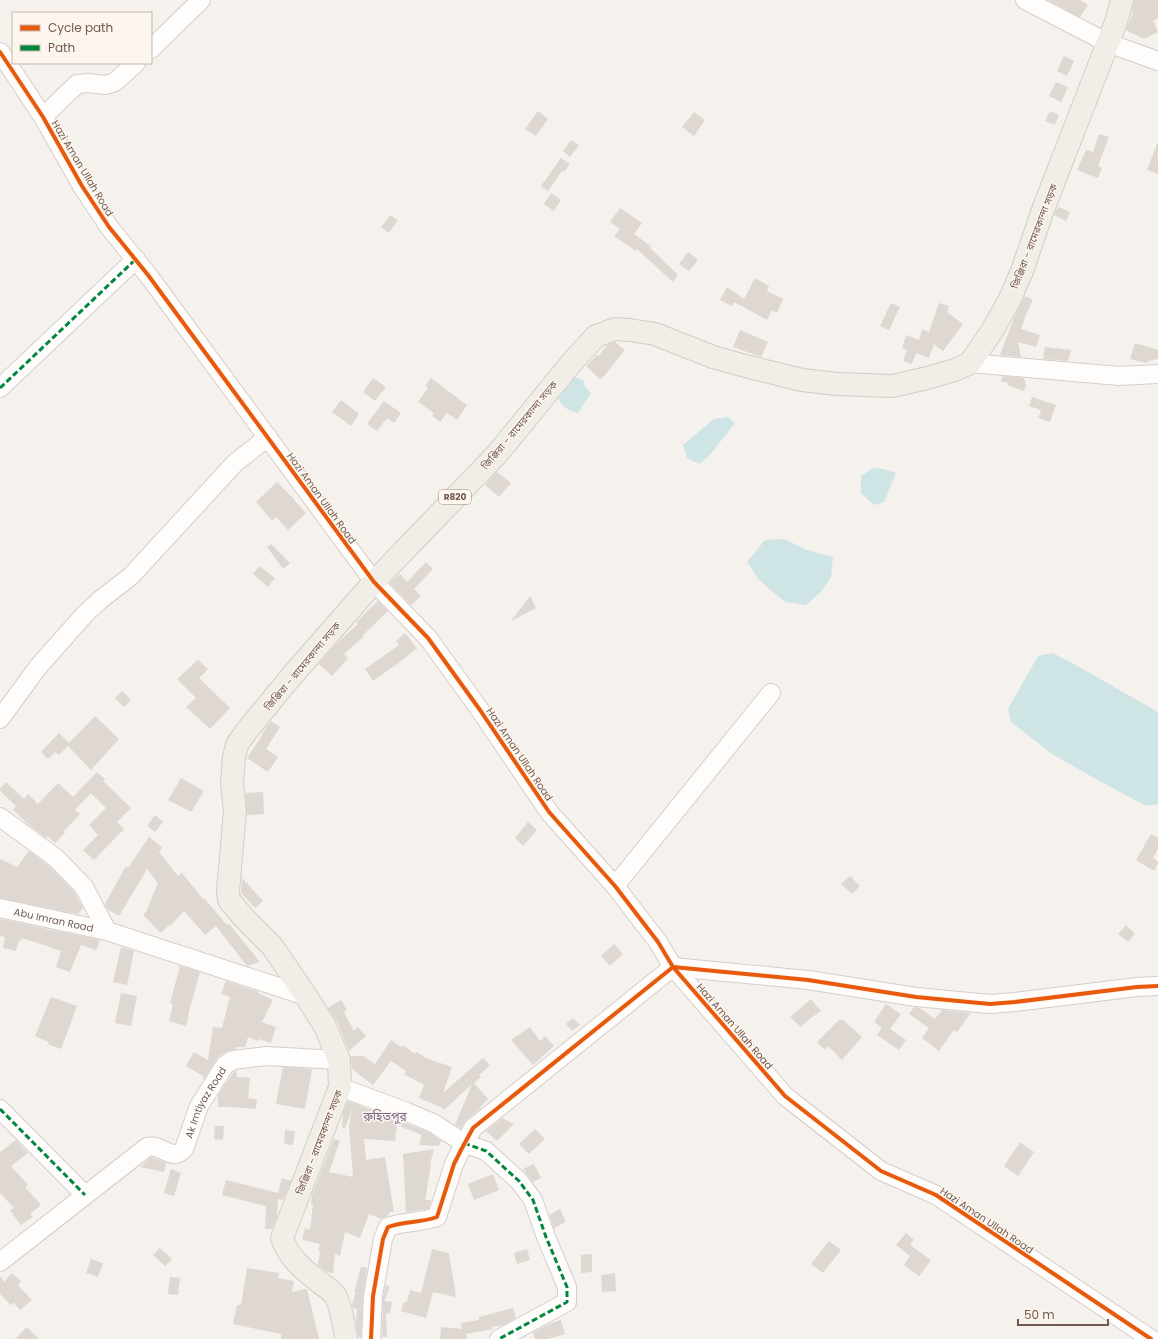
<svg xmlns="http://www.w3.org/2000/svg" width="1158" height="1339" font-family="Poppins,'Noto Sans Bengali',sans-serif">
  <rect width="100%" height="100%" fill="#f5f1ec"/>
  <path fill="#cfe4e4" d="M574,377L583,380L585,387L591,393L578,413C563,409 560,404 555,389Z
    M728,417L735,423L709,456L699,464L687,458L683,445L714,419Z
    M873,468L884,469L896,473L884,502L874,505L861,493V476Z
    M784,539L807,550L833,557L831,577L821,592L806,605L785,602L758,579L747,562L765,540Z
    M1053,653L1081,668L1158,712V804L1146,806L1094,778L1052,754L1011,722L1008,709L1038,656Z"/>
  <path fill="#ded7d2" d="M1048,0H1080L1088,5L1080,17Z
    M1134,0H1158V18L1153,21L1158,32L1144,39L1126,30L1133,12H1132Z
    M1064,56L1074,61L1067,76L1057,71Z
    M1056,82L1068,87L1061,102L1049,96Z
    M538,111L548,119L536,136L525,129Z
    M1050,111L1059,115L1055,125L1045,121Z
    M694,112L705,120L694,136L682,127Z
    M1099,134L1109,137L1098,166L1102,168L1098,178L1077,170L1086,150L1093,152Z
    M571,140L579,145L570,157L563,151Z
    M1157,144H1158V174L1147,170Z
    M561,158L570,164L564,172L562,171L548,191L541,186Z
    M551,193L561,200L554,211L544,204Z
    M1058,207L1070,212L1066,221L1054,215Z
    M620,208L642,223L634,234L652,247H649L678,275L673,282L637,249L636,251L614,236L620,229L610,222Z
    M390,215L398,220L389,233L381,227Z
    M688,252L698,260L689,271L679,264Z
    M755,278L769,286L767,291L783,299L777,313L772,310L767,320L734,302L732,306L720,300L727,287L744,299Z
    M1025,296L1033,300L1027,312L1021,329L1040,335L1036,347L1018,342L1021,357L1000,355L1014,318Z
    M891,303L900,307L889,330L880,326Z
    M939,303L949,306L947,312L963,324L943,351L934,344L929,358L916,353L912,364L903,361L907,350L902,348L906,335L919,340L922,329L929,332Z
    M740,330L768,342L761,357L733,347Z
    M615,342L625,350L605,375L600,379L586,366L598,354L599,356L607,345Z
    M1135,343L1158,350V359L1148,361L1147,363L1130,359Z
    M1045,347L1071,350L1068,361L1043,359Z
    M1003,376L1024,378L1026,385L1024,391L1007,385L1008,383L1001,381Z
    M373,378L386,387L375,401L363,392Z
    M431,378L467,405L457,420L447,413L440,422L432,416L434,413L418,402L428,388L425,386Z
    M1032,397L1056,405L1050,422L1038,418L1041,410L1029,406Z
    M341,400L359,414L351,426L332,412Z
    M384,401L401,413L394,423L387,418L377,431L367,424Z
    M497,472L511,483L499,497L485,485Z
    M277,482L295,500H294L306,513L288,530L276,517L272,521L256,502Z
    M271,544L290,563L283,569L267,547Z
    M426,562L433,569L414,589L421,596L411,605L390,583L400,574L407,582Z
    M259,566L275,578L268,587L253,574Z
    M530,596L536,608L511,621Z
    M378,601L388,611L363,635L364,636L344,654L348,658L332,676L319,664L337,643L358,624L356,622Z
    M405,633L417,648L404,659L373,681L365,669L399,645L396,641Z
    M198,660L208,669L199,678L230,708L210,729L186,707L196,698L177,679Z
    M122,691L131,700L124,707L115,698Z
    M95,716L119,739L91,770L68,746L59,755L55,752L48,759L41,752L59,733L69,743Z
    M271,721L280,727L266,749L278,757L268,772L247,758L263,734L262,733Z
    M97,772L105,779L103,781L131,808L117,822L124,829L94,860L83,850L98,835L89,825L106,808L91,793L75,810L80,814L64,831L65,833L55,843L47,836L46,838L27,823L13,810L16,806L0,791V789L6,782L24,799L28,794L38,804L58,783L73,797Z
    M181,778L204,791L191,812L168,800Z
    M263,792L264,814L247,815L246,793Z
    M155,815L163,822L155,832L147,826Z
    M528,822L537,830L523,846L515,838Z
    M1151,834L1158,838V849L1153,858L1158,862V864L1154,871L1136,860Z
    M149,837L162,847L159,852L178,876L182,873L203,899L204,898L227,925L229,924L260,962L247,966L216,926L205,935L184,911L170,926L169,925L161,933L143,915L146,912L158,883L147,869L119,916L107,909L105,904L126,866L128,868Z
    M29,851L49,866L75,893L83,908L78,914L0,898V859L17,867Z
    M850,876L860,886L852,894L841,884Z
    M242,878L263,901L255,908L241,893Z
    M0,919L100,940L96,950L81,945L70,972L56,967L61,951L51,948V947L21,938V941L19,940L16,951L3,948L5,937L0,936Z
    M1126,925L1135,934L1128,942L1118,934Z
    M614,944L623,954L610,966L601,956Z
    M121,947L134,951L127,985L113,982Z
    M180,966L200,972L188,1015H189L186,1026L169,1021L173,1004L170,1003Z
    M226,981L259,992L258,993L273,1000L262,1022L276,1027L271,1043L259,1039L258,1041L248,1037L245,1047H236V1049L228,1051L219,1056L203,1080V1076L186,1066L194,1052L208,1060L213,1027L222,1028L230,997L221,994Z
    M121,993L137,996L131,1026L115,1023Z
    M51,997L77,1006L61,1049L48,1044L49,1042L35,1036Z
    M811,999L821,1011L808,1020L801,1027L790,1017Z
    M341,1000L347,1010L344,1012L354,1031L358,1027L366,1036L349,1051L337,1021L328,1008Z
    M886,1004L901,1014L890,1029L906,1040L899,1050L877,1035L882,1028L874,1022Z
    M914,1007L920,1008L935,1019L942,1010L971,1013L957,1032L954,1030L939,1051L922,1038L929,1028L909,1014Z
    M573,1018L580,1025L572,1031L566,1024Z
    M839,1020H843L862,1037L842,1060L828,1046L825,1050L817,1042Z
    M530,1027L540,1041L545,1036L554,1046L533,1065L511,1040Z
    M391,1040L401,1047L403,1045L415,1054L416,1052L428,1059L452,1067L443,1093L483,1058L490,1065L479,1075L481,1077L474,1083L488,1099L480,1107L481,1108L466,1120L461,1128L455,1125L472,1084L444,1110L441,1107L419,1098L424,1085L404,1074L406,1071L391,1061L373,1085L352,1069L351,1056H363L375,1064Z
    M283,1067L312,1069L305,1109L276,1104Z
    M236,1070L237,1077L250,1078L248,1098L257,1099L256,1109L230,1107H218V1095L233,1073Z
    M348,1101L428,1132L441,1141L439,1146L419,1145L422,1135L397,1125L395,1141L364,1139L366,1160L385,1157L394,1212H390L388,1216L381,1219L369,1214L360,1238L345,1232L340,1256L335,1254L333,1273L327,1272L318,1265L320,1251H318L320,1244L302,1240L305,1228L310,1230L313,1204H311L312,1195L334,1139L340,1141L329,1172L353,1177L349,1126L352,1110L345,1128L342,1127L343,1113Z
    M502,1118L514,1124L497,1141L486,1131Z
    M215,1126H224L223,1140L214,1139Z
    M535,1129L545,1139L529,1154L519,1144Z
    M285,1130L295,1131L293,1145L284,1144Z
    M16,1140L28,1153L11,1166L28,1185L25,1187L41,1205L30,1214L33,1217L21,1225L10,1210L14,1208L0,1193V1152Z
    M1020,1142L1034,1152L1018,1176L1004,1166Z
    M434,1149L430,1164L431,1165L425,1200H431L429,1209L406,1212L403,1154Z
    M151,1157L166,1163L164,1172L140,1167Z
    M534,1164L541,1178L533,1182L523,1169Z
    M171,1169L181,1173L174,1196L164,1193Z
    M493,1174L499,1190L474,1200L468,1184Z
    M282,1178L291,1181L283,1200L278,1199L277,1217L272,1229H265L266,1206L222,1195L226,1180L278,1193Z
    M560,1209L566,1222L554,1228L549,1215Z
    M906,1233L914,1240L910,1245L931,1260L919,1276L904,1265L910,1256L896,1245Z
    M829,1241L841,1250L823,1273L811,1264Z
    M160,1248L172,1259L165,1266L153,1255Z
    M432,1249L449,1253L456,1297L433,1292L426,1318L401,1311L404,1302H407L410,1290L421,1293Z
    M527,1249L530,1260L517,1264L514,1253Z
    M592,1254V1272L581,1273V1255Z
    M91,1259L103,1263L98,1277L86,1273Z
    M361,1267L367,1268L363,1296L361,1337H358L356,1322L357,1309L353,1308L352,1305L356,1292H354Z
    M247,1268L279,1273L278,1278L294,1281L292,1292L307,1289L319,1339H281V1334L233,1324L237,1305H241Z
    M11,1273L21,1281L18,1285L32,1300L20,1310L14,1303L11,1305L0,1294V1276L5,1282Z
    M615,1273L616,1291L602,1292L601,1275Z
    M170,1277L180,1278L178,1295L168,1294Z
    M386,1285L390,1287L384,1301L392,1302L390,1314L386,1313L387,1337H382L383,1297Z
    M513,1308L516,1318L504,1325L492,1327L493,1329L466,1334L467,1339H440L441,1327L462,1329L461,1323L479,1320V1317Z
    M561,1320L565,1334L548,1339H535L533,1332L549,1324Z
    M27,1327L39,1339H15Z"/>
  <g fill="none" stroke-linecap="round" stroke-linejoin="round">
    <defs>
      <g id="minor">
        <path d="M1025,0L1108,43L1158,61"/>
        <path d="M151,49L201,0"/>
        <path d="M0,52L43,117L82,186L109,227L148,275L374,582L428,638L480,710L549,812L615,886L658,942L673,967L785,1096L881,1171L936,1195L1151,1339"/>
        <path d="M43,117L77,84L88,83L106,85L115,82L136,63"/>
        <path d="M970,363L1119,376L1158,374"/>
        <path d="M0,388L136,259"/>
        <path d="M0,719L38,667L85,614L100,600L131,576L235,463L268,437"/>
        <path d="M0,817L56,858L84,887L107,931"/>
        <path d="M615,886L771,693"/>
        <path id="s1" d="M0,908L107,931L306,996"/>
        <path d="M340,1087L407,1112L433,1123L464,1143L486,1151L519,1181L533,1200L546,1237L567,1287V1302L499,1339"/>
        <path d="M0,1109L85,1195"/>
        <path id="s2" d="M0,1262L147,1147C162,1143 171,1163 184,1149L199,1106L225,1065L233,1060L266,1056L339,1060"/>
        <path d="M371,1339L373,1296L383,1239L388,1227C404,1221 421,1223 437,1217L454,1164L461,1150L473,1128L673,967L808,980L916,997L990,1004L1015,1002L1137,987L1158,986"/>
      </g>
      <path id="major" d="M346,1339C345,1329 340,1301 334,1294C330,1289 324,1286 319,1282C304,1270 288,1257 282,1238L340,1087L339,1060L325,1026L306,996L272,946L244,918L229,900L228,891L235,811L232,782L234,757L237,745L245,733L290,678L374,582L498,453L573,361L596,336L615,329L630,330L655,334L713,357L749,367L802,380L837,384L893,386L927,378L955,370L970,363L992,331L1009,301L1022,271L1044,207L1116,22L1122,0"/>
    </defs>
    <use href="#minor" stroke="#d4ceca" stroke-width="20"/>
    <use href="#major" stroke="#d3ccc7" stroke-width="24"/>
    <use href="#minor" stroke="#fefdfc" stroke-width="18"/>
    <use href="#major" stroke="#f1ede7" stroke-width="22"/>
    <path stroke="#00873e" stroke-width="3" stroke-dasharray="6 3" stroke-linecap="butt" d="M0,388L136,259
      M0,1109L85,1195
      M464,1143L486,1151L519,1181L533,1200L546,1237L567,1287V1302L499,1339"/>
    <defs>
      <path id="cycleway" d="M0,52L43,117L82,186L109,227L148,275L374,582L428,638L480,710L549,812L615,886L658,942L673,967L785,1096L881,1171L936,1195L1151,1339
        M371,1339L373,1296L383,1239L388,1227C404,1221 421,1223 437,1217L454,1164L461,1150L473,1128L673,967L808,980L916,997L990,1004L1015,1002L1137,987L1158,986"/>
    </defs>
    <use href="#cycleway" stroke="#fdf6ee" stroke-width="6"/>
    <use href="#cycleway" stroke="#e8590c" stroke-width="4"/>
  </g>
  <g text-anchor="middle" stroke-width="3" stroke-linejoin="round" paint-order="stroke">
    <rect fill="#fdf6ee" stroke="#9a887f" stroke-width="1" x="439" y="490" width="32" height="14" rx="3"/>
    <g font-size="9" font-weight="bold" fill="#70594f">
      <text x="455" y="500">R820</text>
    </g>
    <g font-size="10" fill="#70594f" stroke="#fdf6ee">
      <text transform="translate(83 168) rotate(59)" y="4">Hazi Aman Ullah Road</text>
      <text transform="translate(1034 236) rotate(-69)" y="4">জিঞ্জিরা - রামেরকান্দা সড়ক</text>
      <text transform="translate(519 425) rotate(-50)" y="4">জিঞ্জিরা - রামেরকান্দা সড়ক</text>
      <text transform="translate(322 498) rotate(54)" y="4">Hazi Aman Ullah Road</text>
      <text transform="translate(302 666) rotate(-50)" y="4">জিঞ্জিরা - রামেরকান্দা সড়ক</text>
      <text transform="translate(520 754) rotate(56)" y="4">Hazi Aman Ullah Road</text>
      <text dy="4" stroke="none"><textPath href="#s1" startOffset="55">Abu Imran Road</textPath></text>
      <text transform="translate(735 1026) rotate(49)" y="4">Hazi Aman Ullah Road</text>
      <text dy="4" stroke="none"><textPath href="#s2" startOffset="278">Ak Imtiyaz Road</textPath></text>
      <text transform="translate(319 1142) rotate(-69)" y="4">জিঞ্জিরা - রামেরকান্দা সড়ক</text>
      <text transform="translate(987 1220) rotate(34)" y="4">Hazi Aman Ullah Road</text>
    </g>
    <g font-size="12" fill="#7d678c" stroke="#fdf6ee">
      <text x="385" y="1121">রুহিতপুর</text>
    </g>
  </g>
  <rect x="12" y="12" width="140" height="52" fill="#fdf6ee" stroke="#c5b7ae"/>
  <rect x="20" y="25" width="20" height="6" fill="#e8590c" stroke="#c5b7ae"/>
  <text x="48" y="32" font-size="12" fill="#70594f">Cycle path</text>
  <rect x="20" y="45" width="20" height="6" fill="#00873e" stroke="#c5b7ae"/>
  <text x="48" y="52" font-size="12" fill="#70594f">Path</text>
  <path d="M1018 1319v6h90v-6" fill="none" stroke="#70594f" stroke-width="2"/>
  <text x="1024" y="1319" font-size="12" fill="#70594f" stroke="#fdf6ee" stroke-width="3" paint-order="stroke">50 m</text>
</svg>
